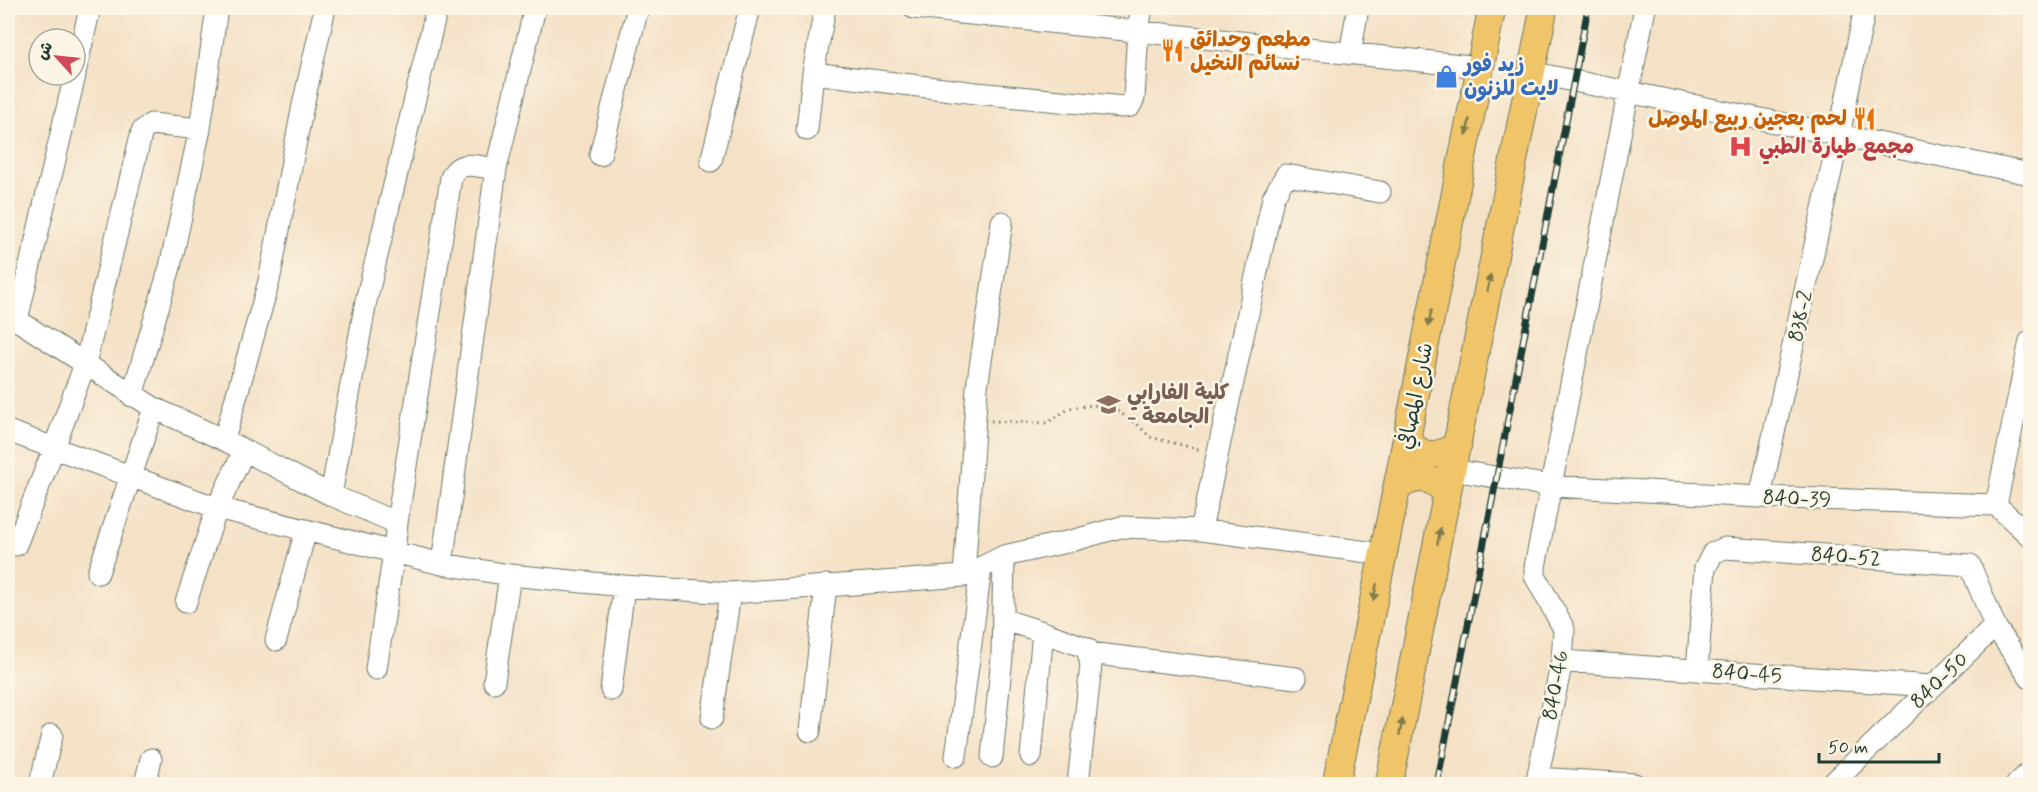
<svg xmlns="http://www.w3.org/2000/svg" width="2038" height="792" font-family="Mynerve,'Playpen Sans Arabic',sans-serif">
  <rect width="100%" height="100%" fill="#fcf5e5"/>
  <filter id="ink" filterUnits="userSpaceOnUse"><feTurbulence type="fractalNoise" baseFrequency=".0167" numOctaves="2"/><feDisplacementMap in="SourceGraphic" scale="12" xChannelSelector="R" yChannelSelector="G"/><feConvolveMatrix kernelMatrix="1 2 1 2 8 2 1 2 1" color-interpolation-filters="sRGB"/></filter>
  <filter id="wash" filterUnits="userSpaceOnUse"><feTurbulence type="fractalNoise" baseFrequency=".008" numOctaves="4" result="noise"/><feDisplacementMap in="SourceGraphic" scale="24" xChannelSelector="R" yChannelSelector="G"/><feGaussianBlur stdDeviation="1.35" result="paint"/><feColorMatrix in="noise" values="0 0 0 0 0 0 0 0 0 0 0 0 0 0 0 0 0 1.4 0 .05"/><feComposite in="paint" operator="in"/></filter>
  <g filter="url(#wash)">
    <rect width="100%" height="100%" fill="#f4e1c6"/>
  </g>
  <g filter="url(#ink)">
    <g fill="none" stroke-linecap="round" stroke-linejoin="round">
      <defs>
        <path id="minor" d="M914,8L1480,67
          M1350,54L1358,8
          M1530,72L2030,174
          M75,73L90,8
          M813,73L976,93L1123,107L1130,106L1134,98L1138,30L1142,8
          M807,130L813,73L825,8
          M600,155L638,8
          M711,161L750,8
          M17,320L75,75
          M8,322L10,319L17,320L154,408L224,440L331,495L397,523L394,552L376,669
          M132,396L170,267L200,129L217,8
          M8,431L217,508L442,564L510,575L624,586L730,593L964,576L1004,556L1071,541L1121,527L1201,530L1383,554
          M224,440L269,281L303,105L325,8
          M1452,470L1551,486L1760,497L1996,505L2030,536
          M331,495L366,301L437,8
          M1760,497L1839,135L1865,8
          M1996,505L2030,341
          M397,523L451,178C459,158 478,167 496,169
          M1201,530L1273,198L1286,175L1380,192
          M16,545L54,448L85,364L142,131L151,124L200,129
          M442,564L496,169L535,8
          M98,573L154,408
          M964,576L977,387L1002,222
          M186,602L217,508L244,451
          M1004,620L1043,632L1031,756
          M1043,632L1087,648L1091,665L1078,784
          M276,640L306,530
          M1089,653L1296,678
          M1562,661L1932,686
          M1697,670L1705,568L1713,553L1725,548L1970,565L1995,626L2030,678
          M494,682L510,575
          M611,690L624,586
          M712,718L730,593
          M810,731L826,585
          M956,756L981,568
          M992,757L1002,657L1004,556
          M1537,778L1634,784
          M40,784L52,735
          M145,784L151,759
          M1536,784L1562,661L1564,629L1535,576V567L1645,8
          M1832,784L1995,626
          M2017,784L2030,772"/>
        <path id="major" d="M1407,436C1417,461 1440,458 1458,444
          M1397,488C1415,474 1434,475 1447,495
          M1336,784L1399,477L1492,8
          M1389,784L1544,8"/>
      </defs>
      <use href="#minor" stroke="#6a7667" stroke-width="23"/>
      <use href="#major" stroke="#6a7667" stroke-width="29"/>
      <path stroke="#6a7667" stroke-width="3" stroke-dasharray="1.5 4.5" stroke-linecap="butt" d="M991,421L1047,423L1070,408L1094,405L1119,412L1138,425L1150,437L1202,450"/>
      <use href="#minor" stroke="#fff" stroke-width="21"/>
      <use href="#major" stroke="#f0c469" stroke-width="27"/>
      <defs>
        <path id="rail" d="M1437,784L1588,8"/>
      </defs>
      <use href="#rail" stroke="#1f3d34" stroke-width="7"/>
      <use href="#rail" stroke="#fcf5e5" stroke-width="4.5" stroke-dasharray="14" stroke-linecap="butt"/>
    </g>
    <defs><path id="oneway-solid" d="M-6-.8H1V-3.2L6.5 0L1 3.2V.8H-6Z" transform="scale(1.5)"/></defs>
    <g fill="#7d7a4c">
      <use href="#oneway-solid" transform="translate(1468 127) rotate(101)"/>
      <use href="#oneway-solid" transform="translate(1489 283) rotate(-79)"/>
      <use href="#oneway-solid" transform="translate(1430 318) rotate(101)"/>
      <use href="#oneway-solid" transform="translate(1439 536) rotate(-79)"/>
      <use href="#oneway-solid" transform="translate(1375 592) rotate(102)"/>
      <use href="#oneway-solid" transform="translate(1401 727) rotate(-79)"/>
    </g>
  </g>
  <defs>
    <symbol id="restaurant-bare" viewBox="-9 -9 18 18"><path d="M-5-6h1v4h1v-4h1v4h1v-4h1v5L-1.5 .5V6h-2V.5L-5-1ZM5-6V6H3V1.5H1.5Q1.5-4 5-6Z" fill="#e8710a" stroke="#fcf5e5" stroke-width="2.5" paint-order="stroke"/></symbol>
    <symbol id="shop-bare" viewBox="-9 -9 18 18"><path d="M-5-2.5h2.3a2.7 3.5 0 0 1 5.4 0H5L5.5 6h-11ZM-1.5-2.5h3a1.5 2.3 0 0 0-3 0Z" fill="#3f7fe0" stroke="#fcf5e5" stroke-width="2.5" paint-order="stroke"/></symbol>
    <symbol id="hospital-bare" viewBox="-9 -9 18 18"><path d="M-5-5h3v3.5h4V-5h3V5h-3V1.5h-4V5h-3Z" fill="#e0444e" stroke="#fcf5e5" stroke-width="2.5" paint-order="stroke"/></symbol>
    <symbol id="university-bare" viewBox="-9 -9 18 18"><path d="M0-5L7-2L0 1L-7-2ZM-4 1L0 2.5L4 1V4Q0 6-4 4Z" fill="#8d6e63" stroke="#fcf5e5" stroke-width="2.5" paint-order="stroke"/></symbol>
  </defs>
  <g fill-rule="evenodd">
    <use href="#restaurant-bare" x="1156" y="34" width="33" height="33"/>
    <use href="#shop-bare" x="1430" y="60" width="33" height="33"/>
    <use href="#restaurant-bare" x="1848" y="102" width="33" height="33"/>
    <use href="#hospital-bare" x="1724" y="130" width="33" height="33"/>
    <use href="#university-bare" x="1092" y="388" width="33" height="33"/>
  </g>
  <g text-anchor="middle" stroke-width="5" stroke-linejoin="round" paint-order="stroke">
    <g font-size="21" font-weight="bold" fill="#c56008" stroke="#fcf5e5" text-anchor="start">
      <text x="1190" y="46">مطعم وحدائق<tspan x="1190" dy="24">نسائم النخيل</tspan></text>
      <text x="1847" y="125" text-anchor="end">لحم بعجين ربيع الموصل</text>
    </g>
    <g font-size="21" font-weight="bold" fill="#366cbe" stroke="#fcf5e5" text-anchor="start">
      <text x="1464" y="71">زيد فور<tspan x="1464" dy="24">لايت للزنون</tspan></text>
    </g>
    <g font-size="21" font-weight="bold" fill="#be3a42" stroke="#fcf5e5" text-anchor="start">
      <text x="1759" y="153">مجمع طيارة الطبي</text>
    </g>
    <g font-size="21" fill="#1f3d34" stroke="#fcf5e5">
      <text transform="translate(1800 316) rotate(-78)" y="7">838-2</text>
      <text transform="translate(1415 396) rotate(-79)" y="7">شارع المصافي</text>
      <text transform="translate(1797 498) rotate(2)" y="7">840-39</text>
      <text transform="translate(1846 556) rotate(4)" y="7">840-52</text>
      <text transform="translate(1747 673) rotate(4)" y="7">840-45</text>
      <text transform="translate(1939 680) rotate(-44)" y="7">840-50</text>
      <text transform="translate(1555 685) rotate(-80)" y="7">840-46</text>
    </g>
    <g font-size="21" font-weight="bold" fill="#785e54" stroke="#fcf5e5" text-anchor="start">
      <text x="1127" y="399">كلية الفارابي<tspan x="1127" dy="24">- الجامعة</tspan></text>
    </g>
  </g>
  <rect width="2038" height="792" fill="none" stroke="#fcf5e5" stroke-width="30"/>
  <g transform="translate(57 57) rotate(297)"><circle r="28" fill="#fcf5e5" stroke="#a4ab9e" stroke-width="1.5"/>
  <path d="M0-4.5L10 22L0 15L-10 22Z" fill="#d1495b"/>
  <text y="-9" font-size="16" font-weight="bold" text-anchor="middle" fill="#1f3d34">ش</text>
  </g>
  <path d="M1819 753v9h120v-9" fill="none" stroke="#1f3d34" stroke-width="3"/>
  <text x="1828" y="753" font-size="18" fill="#1f3d34" stroke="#fcf5e5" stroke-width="4.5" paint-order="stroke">50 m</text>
</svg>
